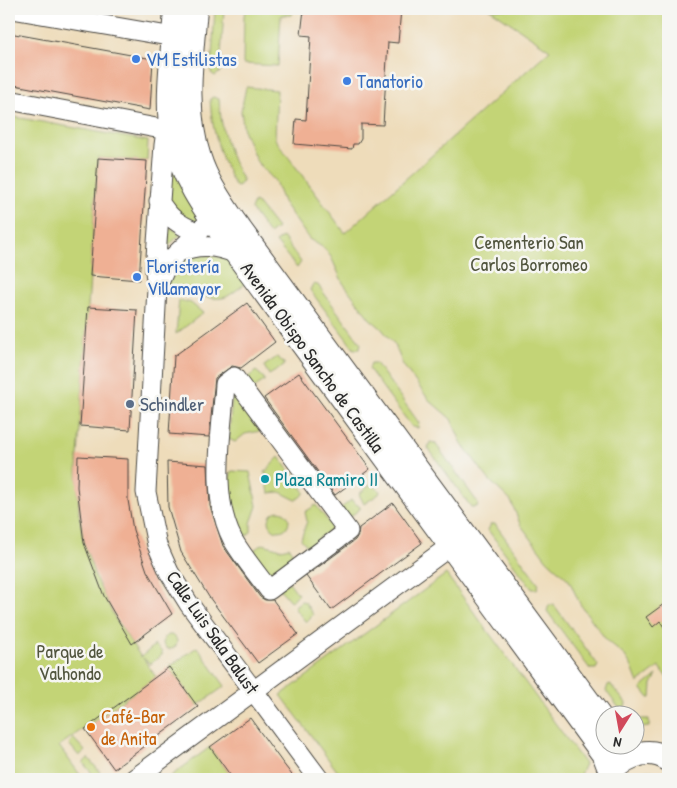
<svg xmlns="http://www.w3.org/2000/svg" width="677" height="788" font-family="'Patrick Hand',sans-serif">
  <rect width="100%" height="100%" fill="#f6f6f2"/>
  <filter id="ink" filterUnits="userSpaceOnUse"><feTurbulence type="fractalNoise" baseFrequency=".02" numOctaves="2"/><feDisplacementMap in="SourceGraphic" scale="10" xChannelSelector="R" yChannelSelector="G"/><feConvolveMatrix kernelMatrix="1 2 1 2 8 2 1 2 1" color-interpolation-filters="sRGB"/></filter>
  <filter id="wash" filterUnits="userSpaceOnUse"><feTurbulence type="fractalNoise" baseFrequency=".0096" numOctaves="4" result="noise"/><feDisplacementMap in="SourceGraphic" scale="20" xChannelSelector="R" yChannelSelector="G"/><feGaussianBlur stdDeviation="1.12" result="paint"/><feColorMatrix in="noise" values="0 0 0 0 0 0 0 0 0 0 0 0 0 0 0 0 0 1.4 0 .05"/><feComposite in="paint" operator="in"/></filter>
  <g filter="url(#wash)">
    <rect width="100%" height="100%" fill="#eedcba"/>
    <path fill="#c3d476" stroke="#778050" d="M215,9H224L220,72L215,76L211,73Z
      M247,9H294L292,15H281L278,66L243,64L244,15Z
      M490,9H668V679L659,667L638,683L631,665L625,656L607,641L580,604L569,580L547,560L520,524L511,501L490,481L462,444L451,419L429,400L403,365L395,345L381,328L370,319L343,283L331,257L324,248L309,239L283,202L275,181L257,162L244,132L241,111L246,87L277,90L275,139L345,233L550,50Z
      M213,97L219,99C221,130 228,154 243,181L238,187L235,186C220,158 212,131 210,99Z
      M9,116L148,141L147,161L98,158L77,471L79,513L84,543L95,577L116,620L141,657L155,645L162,652V655L150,664L143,658L156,677L59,746L83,779H9Z
      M170,153L200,219L195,223L188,222L169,203Z
      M254,202L258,204L277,228L269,234L251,209Z
      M166,225L181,234L170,244L163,255Z
      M283,237L301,262L297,268L276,242Z
      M194,253L228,258L248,282C241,286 235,292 228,296C214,304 184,289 165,288L176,263Z
      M313,284L318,285L361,344L359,349H354L310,290Z
      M179,300L191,303L203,313L176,334Z
      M277,357L284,363V366L269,375L264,366Z
      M371,363H376L419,423L418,428L412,427L369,369Z
      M256,371L264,378V381L251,390L243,381Z
      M232,395L236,396L260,431L245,434L235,442L229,439Z
      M430,442L435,443L478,503L477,507H471L428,448Z
      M279,457L304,491V494L296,500L280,492L269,493L265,472Z
      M232,471L250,472L257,506L251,523V532L244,537C237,522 224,487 232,471Z
      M371,484L380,491L379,494L364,504L359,494Z
      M351,500L360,507V509L347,519L339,510Z
      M316,505L333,528L308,547L301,539L307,521L305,512Z
      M269 521a10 10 0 1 1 20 0a10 10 0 1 1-20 0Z
      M491,524H495L539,584L537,589H532L488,530Z
      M263,544L281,549L289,547L295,557L271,575L254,554L255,549Z
      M446,574L585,764L578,779H343L281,695Z
      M289,582L298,594L291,602L279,588Z
      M301,601L305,602L313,615L306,622L295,609V606Z
      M549,605H554L598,665L596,669H590L547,611Z
      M163 642a7 7 0 1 1 14 0a7 7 0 1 1-14 0Z
      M197,647L225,686L197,706L169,667Z
      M657,675L652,684L651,698H649L641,688Z
      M610,684L626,703L625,708H619L606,691L608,685Z
      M635,719H649V727L635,728Z
      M73,738L85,751L79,756L69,744Z
      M210,747L233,779H167Z
      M88,758L100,772L95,777L83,763Z
      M644,771H653L666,779H627L635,773Z"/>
    <g id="blocks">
      <path fill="#efb094" d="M304,9H401L398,43L388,42L383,125L361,124V139L358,144H353L352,149L294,144L296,119L306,120L311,36L301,35Z
        M9,33L153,59L150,110L9,84Z
        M98,158L147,161L139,280L90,276Z
        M247,303L275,342L241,368L232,366L215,378L209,437L169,434L174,356Z
        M88,307L137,310L130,430L80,426Z
        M299,373L370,469L335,495L264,398Z
        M78,456L128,459V500L133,530L147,571L172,614L132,644L104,596L84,543L77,487Z
        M167,462L208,465L210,506L223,546L260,597L265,600H273L298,634L258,663L209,597L181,552L168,507Z
        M393,503L422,543L331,610L306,576L355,540L358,535L359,528Z
        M668,601V633L660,621L653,627L646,617Z
        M169,667L198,707L114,769L85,729Z
        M250,718L282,762L295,779H233L210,747Z"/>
    </g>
  </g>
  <g filter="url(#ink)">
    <use href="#blocks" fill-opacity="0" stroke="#484640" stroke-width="1"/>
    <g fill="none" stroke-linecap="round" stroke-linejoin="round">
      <defs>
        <path id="minor" d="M12,9L174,37
          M9,100L172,131
          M172,131L165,138L164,145L155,271L157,288L146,492L157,545L169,572L189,604L319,779
          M159,201C169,218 179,225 197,232
          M179,252C201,243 216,246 237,254
          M158,285L168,262L212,219L218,207
          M234,377L348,531L269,590C257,574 243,557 233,540C209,495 222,433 225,384Z
          M134,779L461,538"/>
        <path id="major" d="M176,9C174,45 166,97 172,132C181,179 210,216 237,254L605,756L611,772
          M195,9C191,58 183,110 199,158C206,181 221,202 234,222L604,723
          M607,779C618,758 646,745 668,759"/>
      </defs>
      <use href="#minor" stroke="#484640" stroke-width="21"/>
      <use href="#major" stroke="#484640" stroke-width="26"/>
      <use href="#minor" stroke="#fff" stroke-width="19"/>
      <use href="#major" stroke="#fff" stroke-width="24"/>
    </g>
  </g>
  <g fill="#3f7fe0" stroke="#f6f6f2" stroke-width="2">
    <circle cx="136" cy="59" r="5"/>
    <circle cx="347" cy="81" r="5"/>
    <circle cx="137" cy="277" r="5"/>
  </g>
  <circle fill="#5c6f8a" stroke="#f6f6f2" stroke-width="2" cx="130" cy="404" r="5"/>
  <circle fill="#0f9aa8" stroke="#f6f6f2" stroke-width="2" cx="265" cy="479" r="5"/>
  <circle fill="#e8710a" stroke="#f6f6f2" stroke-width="2" cx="91" cy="727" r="5"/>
  <g text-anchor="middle" stroke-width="5" stroke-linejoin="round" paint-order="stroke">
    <g font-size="19" fill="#366cbe" stroke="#f6f6f2" text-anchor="start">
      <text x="146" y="66">VM Estilistas</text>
      <text x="357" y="88">Tanatorio</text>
      <text x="147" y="273">Floristería<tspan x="147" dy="22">Villamayor</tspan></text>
    </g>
    <g font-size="19" fill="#51553e" stroke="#f6f6f2">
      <text x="529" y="249">Cementerio San<tspan x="529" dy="22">Carlos Borromeo</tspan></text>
      <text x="70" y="658">Parque de<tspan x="70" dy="22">Valhondo</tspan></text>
    </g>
    <g font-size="19" fill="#2b2b2b" stroke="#f6f6f2">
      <text transform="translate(313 357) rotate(54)" y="7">Avenida Obispo Sancho de Castilla</text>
      <text transform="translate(213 632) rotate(55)" y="7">Calle Luis Sala Balust</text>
    </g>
    <g font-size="19" fill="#4e5e75" stroke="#f6f6f2" text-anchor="start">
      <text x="140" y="411">Schindler</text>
    </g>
    <g font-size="19" fill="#0d838f" stroke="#f6f6f2" text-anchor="start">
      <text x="275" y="486">Plaza Ramiro II</text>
    </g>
    <g font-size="19" fill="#c56008" stroke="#f6f6f2" text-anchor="start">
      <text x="101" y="723">Café-Bar<tspan x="101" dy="22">de Anita</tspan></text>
    </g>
  </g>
  <rect width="677" height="788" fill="none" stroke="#f6f6f2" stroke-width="30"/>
  <g transform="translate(620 730) rotate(191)"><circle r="24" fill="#f6f6f2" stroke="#a5a5a2"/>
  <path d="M0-4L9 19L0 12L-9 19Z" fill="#d1495b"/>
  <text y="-8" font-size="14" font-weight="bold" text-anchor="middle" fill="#2b2b2b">N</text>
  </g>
</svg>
